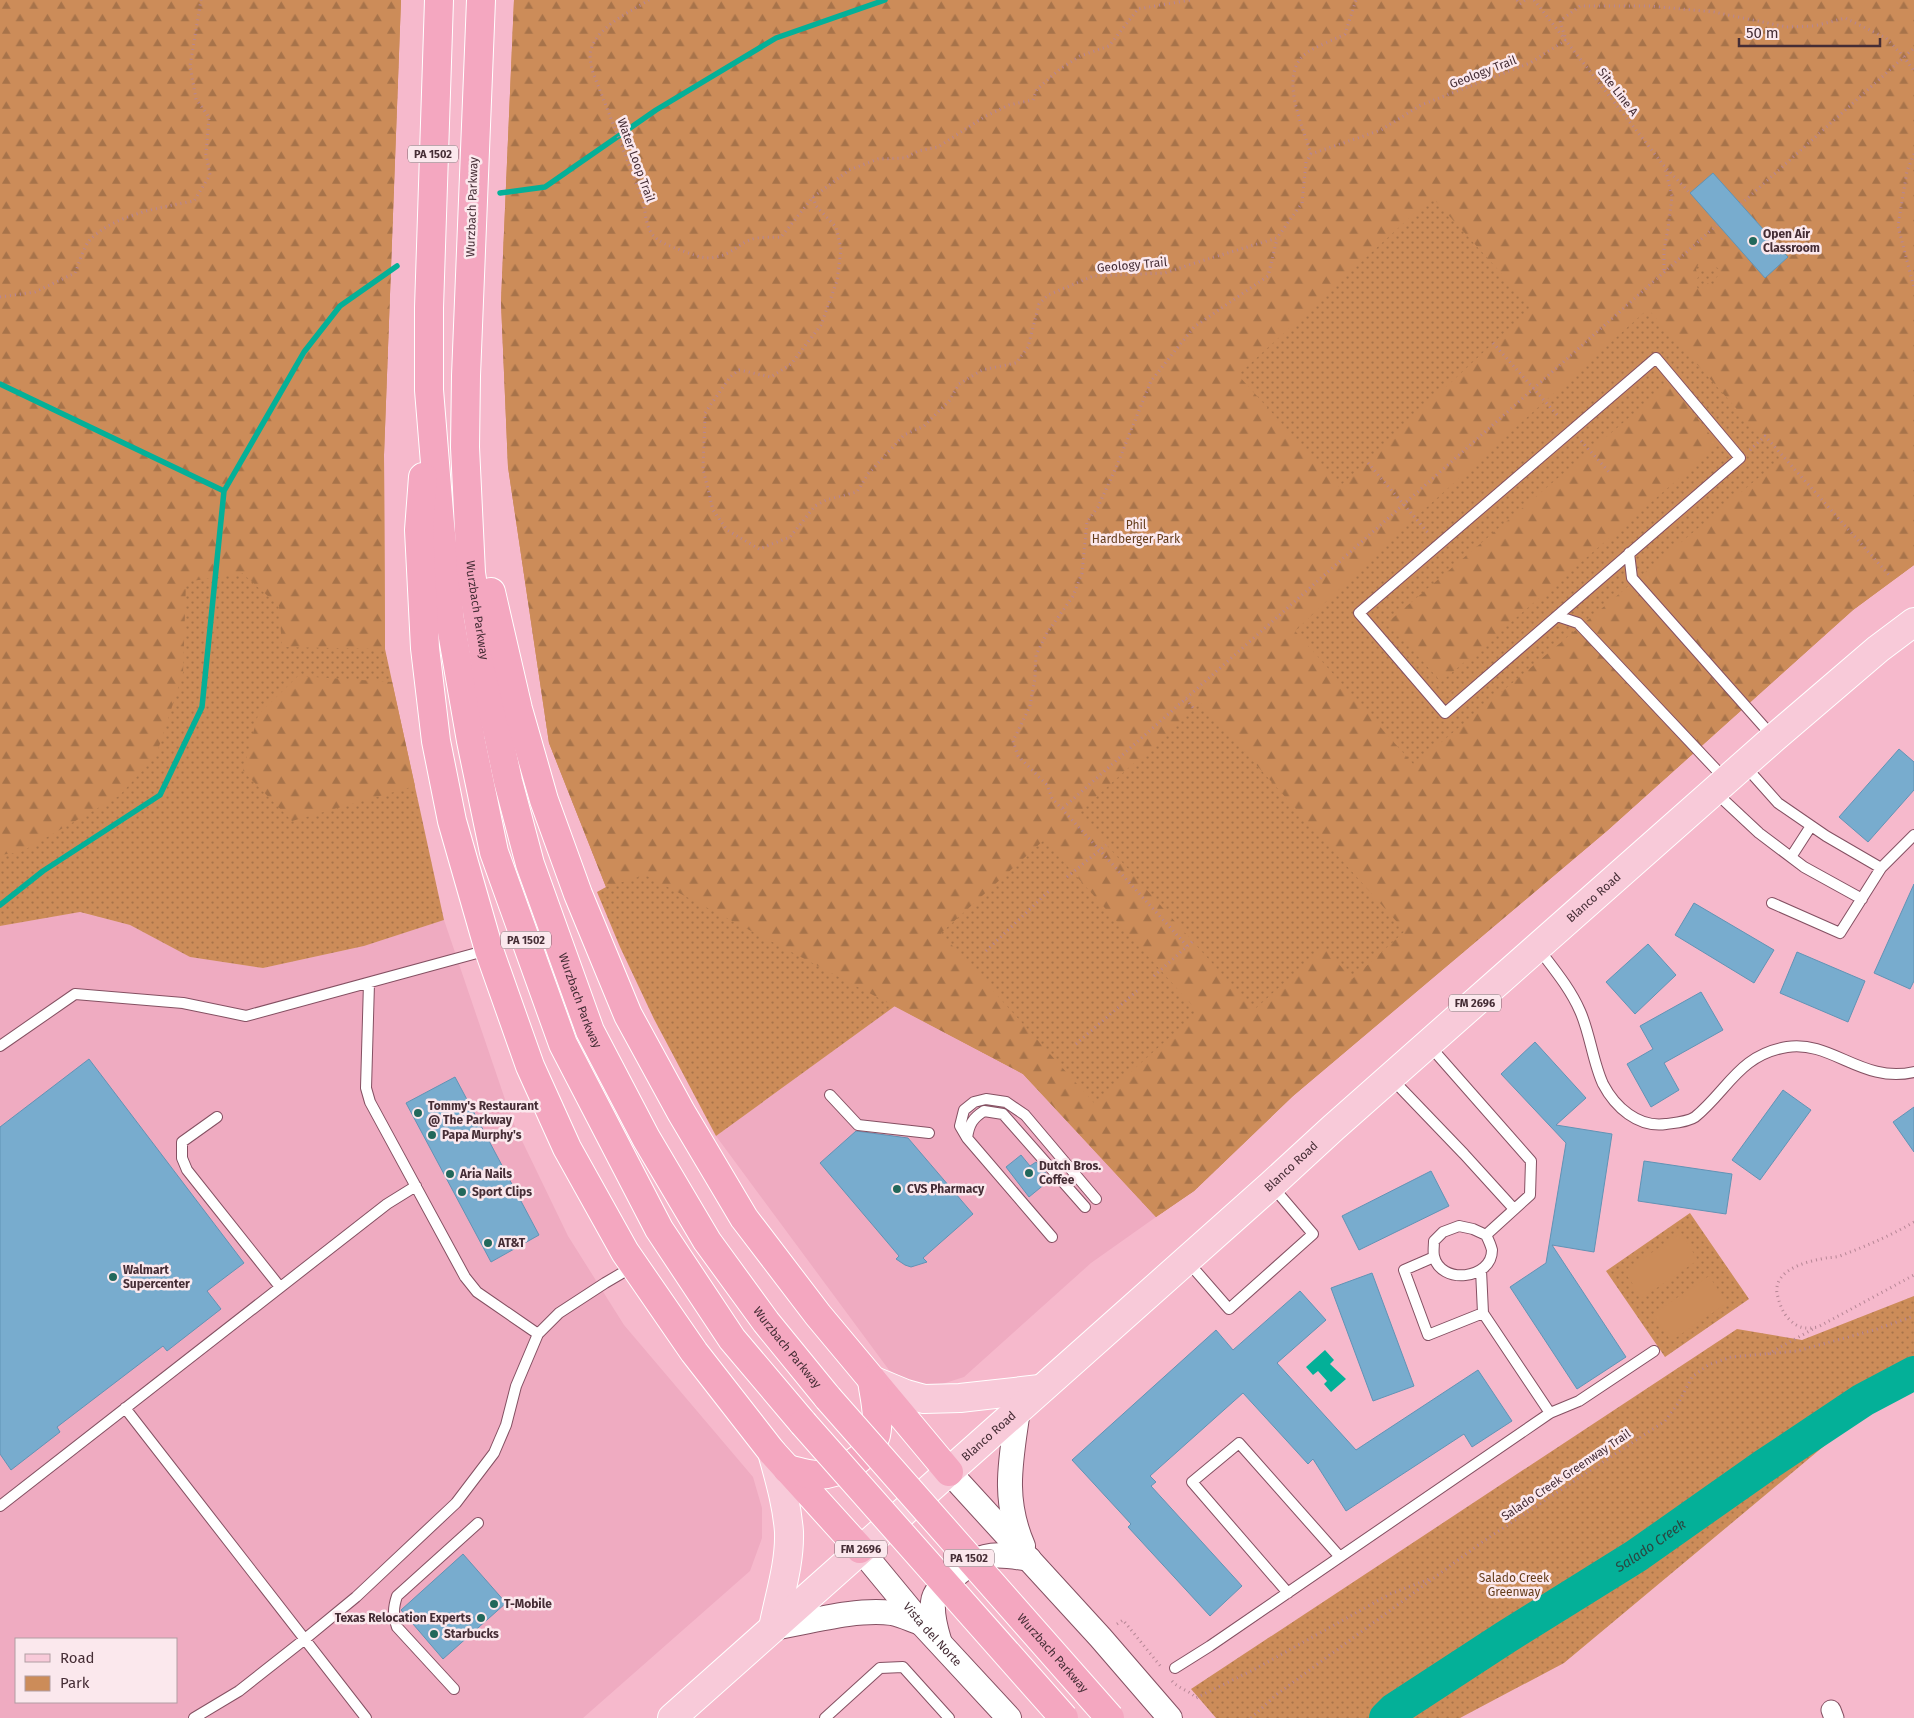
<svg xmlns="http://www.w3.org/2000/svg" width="1914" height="1718" font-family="'Fira Sans',sans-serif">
  <defs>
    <pattern id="green-dots" width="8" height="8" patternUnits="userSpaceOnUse" patternTransform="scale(1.25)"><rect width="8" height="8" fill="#cc8c59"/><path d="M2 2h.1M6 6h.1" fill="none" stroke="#a7734a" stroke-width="1.8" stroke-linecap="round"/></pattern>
    <pattern id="forest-firs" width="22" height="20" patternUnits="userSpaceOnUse" patternTransform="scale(1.25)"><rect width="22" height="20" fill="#cc8c59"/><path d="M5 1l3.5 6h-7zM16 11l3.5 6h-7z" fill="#a7734a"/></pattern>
  </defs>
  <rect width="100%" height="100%" fill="#f6b9cc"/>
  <path fill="#efabc1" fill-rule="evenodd" d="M79,912L130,925L190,957L263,968L364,946L444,920L512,1120L568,1236L624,1325L753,1477L762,1508V1538L750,1571L583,1718H0V926ZM16,1639H176V1702H16Z
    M894,1006L1023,1074L1156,1217L1091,1263L964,1377L939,1385L911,1383L889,1370L716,1136Z"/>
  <path fill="url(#green-dots)" d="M0,0H401L384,455L385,649L444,920L364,946L263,968L190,957L130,925L80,912L0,926Z
    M514,0H1914V565L1853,610L1608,830L1293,1096L1194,1191L1156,1217L1023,1074L895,1006L716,1136L654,1019L620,947L597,892L606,887L549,743L508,467L501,302Z
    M1690,1213L1749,1299L1665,1357L1606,1271Z
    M1914,1296V1389L1860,1416L1564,1663L1460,1718H1216L1191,1689L1737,1329L1802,1340Z"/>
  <path fill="url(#forest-firs)" fill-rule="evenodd" d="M0,0H401L384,455L385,649L282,647L279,606L242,573L186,582L183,673L156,756L119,796L21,852L0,855Z
    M514,0H1914V565L1853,610L1608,830L1293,1096L1194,1191L1156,1217L1023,1074L645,875L606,887L549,743L508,467L501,302ZM1713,173L1788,257L1765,277L1690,193ZM1432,197L1532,307L1339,487L1238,375ZM1698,265L1702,266L1707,273H1709L1716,267L1719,269L1718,276L1716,278L1718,285H1715L1714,291L1710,288L1708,283L1701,290L1698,289L1695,282L1699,276L1696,270ZM1648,309L1781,459L1414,765L1295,631L1417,516ZM1201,703L1405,931L1352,979L1324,947L1254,1010L1078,813ZM1044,840L1198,1012L1095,1104L941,933Z
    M1670,383L1718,445L1441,682L1388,622Z
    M298,676L392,682L415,786L292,821L243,771L258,715Z"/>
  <path fill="#cc8c59" d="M1681,1233L1698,1260L1642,1298L1624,1271Z
    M1709,1276L1727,1303L1671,1341L1653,1314Z"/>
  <path fill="#04b098" d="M1325,1350L1334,1360L1330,1364L1346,1379L1331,1392L1324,1384L1327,1381L1318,1371L1313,1375L1306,1367Z"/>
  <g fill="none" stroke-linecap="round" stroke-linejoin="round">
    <path stroke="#04b098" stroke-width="5.5" d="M500,193L545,187L656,110L776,38L885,0
      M0,384L224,491
      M0,905L43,871L160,795L202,707L224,491L304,352L340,306L397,266"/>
    <path stroke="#04b098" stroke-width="34" id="s1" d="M1386,1718L1394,1710L1506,1637L1636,1556L1764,1466L1863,1400L1914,1373"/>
  </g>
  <path fill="#78acce" stroke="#6193b5" d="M1713,173L1788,257L1765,278L1690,193Z
    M1899,749L1914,762V790L1868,842L1839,817Z
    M1914,884V981L1910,989L1874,973Z
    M1694,903L1774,950L1754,983L1675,935Z
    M1648,944L1676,975L1635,1014L1606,982Z
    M1797,952L1865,981L1848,1022L1780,993Z
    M1701,992L1723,1030L1664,1063L1679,1090L1651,1107L1627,1064L1653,1049L1640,1026Z
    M1535,1042L1586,1098L1556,1125L1612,1134L1594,1252L1552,1245L1626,1357L1577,1389L1510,1287L1546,1263L1566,1143L1501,1074Z
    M89,1059L244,1263L207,1291L221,1309L167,1351L163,1346L57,1427L60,1432L11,1470L0,1454V1127Z
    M455,1077L539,1235L491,1262L406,1103Z
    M1783,1090L1811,1110L1760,1180L1732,1160Z
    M1914,1107V1152L1893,1122Z
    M856,1131L908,1138L973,1214L923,1258L927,1262L911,1267L905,1265L896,1259L899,1256L820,1163Z
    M1021,1155L1030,1166L1036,1162L1051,1179L1029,1197L1006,1167Z
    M1644,1161L1732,1174L1726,1214L1638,1201Z
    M1431,1171L1449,1206L1359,1250L1342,1216Z
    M1372,1273L1414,1386L1373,1401L1331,1288Z
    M1300,1291L1326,1320L1277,1363L1356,1450L1478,1370L1512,1421L1472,1447L1464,1434L1346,1511L1313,1459L1308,1464L1243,1393L1150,1476L1156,1482L1151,1486L1242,1586L1210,1616L1128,1527L1131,1524L1072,1460L1216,1330L1233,1350Z
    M463,1554L506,1603L443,1659L401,1610Z"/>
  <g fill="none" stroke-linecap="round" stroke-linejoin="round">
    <defs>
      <path id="service" d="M1656,358L1740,458L1445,713L1359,613Z
        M1629,553L1632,578L1773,737
        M1557,616L1578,623L1725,779
        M1745,766L1778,803L1826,836L1881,868
        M1714,791L1759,833L1804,867L1862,899
        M1791,857L1811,826
        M1772,903L1840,933L1881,868L1914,835
        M1538,948C1553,968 1570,988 1580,1011C1590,1033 1593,1063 1603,1084C1615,1107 1638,1128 1666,1124C1674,1123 1688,1122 1695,1117C1728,1090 1739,1055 1787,1047C1832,1040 1862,1084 1914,1072
        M369,983L366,1088L370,1102L465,1277L477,1292L538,1334
        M1428,1044L1531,1161L1530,1195L1486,1235
        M0,1046L75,994L183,1003L246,1016L488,950
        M1391,1078L1464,1154L1514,1209
        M830,1095L858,1125L929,1133
        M217,1117L182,1142V1158L187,1170L280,1287
        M967,1138L960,1126L964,1110L974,1102L986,1099L1006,1102L1025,1115L1096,1199
        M1459,1226L1473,1229L1486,1235C1488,1239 1491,1246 1492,1250C1492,1280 1440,1285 1434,1256C1433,1252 1434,1245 1434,1241L1443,1232Z
        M1052,1237L967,1138C969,1124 973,1118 984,1111L1003,1114L1085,1207
        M1434,1257L1404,1270L1428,1335L1483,1313
        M1188,1262L1229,1309L1313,1234L1272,1186
        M1481,1270L1483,1313L1550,1413
        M125,1408L366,1718
        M0,1506L387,1204L416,1186
        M1288,1593L1192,1482L1239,1443L1340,1557
        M1175,1668L1210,1646L1550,1413L1579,1401L1654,1351
        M454,1689L397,1627C393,1615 393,1608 397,1596L478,1523
        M194,1718L239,1691L305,1639L356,1597L456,1503L494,1453L506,1425L516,1386L538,1334L559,1313L605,1283L634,1266
        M825,1718L880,1668L903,1667L949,1718"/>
      <path id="minor" d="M1831,1710L1834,1718"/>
      <g id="tertiary">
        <path d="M1018,1410C1011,1460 1002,1498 1023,1546"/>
        <path d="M949,1472L1100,1637L1170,1718"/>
        <path id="s2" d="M860,1549L922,1624L1009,1718"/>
        <path d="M773,1628C808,1622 857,1608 892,1613C902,1615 912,1620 921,1623"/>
        <path d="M939,1640C935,1627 932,1615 933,1602C934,1592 942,1586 949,1581C980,1553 989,1552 1029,1559"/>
      </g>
      <g id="primary">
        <path d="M872,1380L906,1394L924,1399L960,1398L1040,1389"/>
        <path d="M772,1452C779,1478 787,1504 789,1532C790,1564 779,1597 773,1628"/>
        <path id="s3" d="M672,1718L1271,1185L1333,1128L1774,738L1878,649L1914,622"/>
      </g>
      <g id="motorway">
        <path d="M439,0L429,308V390L440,524L450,620L471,741L494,852L563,1044L659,1229L732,1339L803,1423"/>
        <path id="s4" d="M481,0L466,376L465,447L471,573L492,706L508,781L530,864L590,1031L646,1138L707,1241L766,1322L828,1398"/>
        <path d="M423,477L419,530L425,648L436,741L452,821L489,950L530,1066L567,1148L625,1252L694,1352L772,1452L860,1549"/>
        <path d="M491,592L518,709L544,800L578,894L628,1015L681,1112L744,1218L818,1315L949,1472"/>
        <path d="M787,1469C797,1471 808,1475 818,1475C841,1474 869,1458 876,1435C880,1417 874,1397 872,1380"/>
      </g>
    </defs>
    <use href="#service" stroke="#845062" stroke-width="12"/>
    <use href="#minor" stroke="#845062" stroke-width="21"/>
    <use href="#tertiary" stroke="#845062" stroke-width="26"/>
    <use href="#primary" stroke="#fff" stroke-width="30"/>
    <use href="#motorway" stroke="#fff" stroke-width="30"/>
    <path stroke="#b68695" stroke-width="3" stroke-dasharray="1 4" stroke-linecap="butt" d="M649,0C628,13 594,28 590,54C590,59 591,65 592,70L644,203C647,236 652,240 683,251C694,255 705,260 716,257C732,254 737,245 750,240C758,236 772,238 781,237L813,197L849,170L878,159L905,158L918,151L938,147L984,117L1009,105L1033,100L1037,89L1060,69L1080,56L1109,46L1138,9L1190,0
      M1517,0L1520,4L1525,0
      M1534,0L1665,167L1690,193
      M1311,154C1303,127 1279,77 1304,55C1313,47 1334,40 1345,34L1356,0
      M1914,154L1907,171L1898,226L1914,288
      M813,197L816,206L836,227L841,249L837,281L821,325L791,364L771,377L739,370L730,377L705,413L703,469L713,510L727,530L759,549L790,537L815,506L826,500L857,492L868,474L904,435L924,426L949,401L959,384L982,370L1016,363L1028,347L1039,304L1048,295L1093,276L1165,273L1198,262L1277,238L1302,203L1306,162L1311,154L1381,130L1421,105L1530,63L1566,40L1560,21L1580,6H1650L1714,12L1787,27L1814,26L1845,18L1886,38L1904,57L1914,71
      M1741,204L1914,48
      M1664,270V250L1668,229L1672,196L1665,168
      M0,297L35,292L75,273C79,264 83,248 89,241C112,215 162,207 194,201L210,175L206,154L209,117L196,99L190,66L201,0
      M1493,343L1559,417
      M1581,441L1610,473
      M1750,450L1765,436L1889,575
      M1368,463L1430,535
      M1186,699L1194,709
      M1063,808L1717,225
      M1067,877L1106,845
      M1187,946L1052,798L1047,785L1018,756L1013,741L1030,706L1035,678L1036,655L1047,633L1073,596L1082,573L1087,522L1098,507L1117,465L1151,381L1194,327L1268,276L1277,239
      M986,951L1050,890
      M1154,976L1193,941
      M1076,1044L1137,991
      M1914,1222C1890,1236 1866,1246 1840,1256C1834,1258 1828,1257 1821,1259C1804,1262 1774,1271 1777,1293C1779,1303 1783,1314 1790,1320C1799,1329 1806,1329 1818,1327L1914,1275
      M1768,1354L1813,1329
      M1117,1624L1123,1620L1162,1668
      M1172,1681C1179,1689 1189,1690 1196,1698L1255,1669L1390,1594L1432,1578
      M1251,1718L1276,1695L1485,1540L1665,1421L1679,1402L1692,1377L1708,1365L1731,1357L1797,1351L1874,1330L1914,1316"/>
    <use href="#service" stroke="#fff" stroke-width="10"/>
    <use href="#minor" stroke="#fff" stroke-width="19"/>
    <use href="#tertiary" stroke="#fff" stroke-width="24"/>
    <use href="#primary" stroke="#f8cad9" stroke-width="28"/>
    <use href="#motorway" stroke="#f4a7c0" stroke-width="28"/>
    <defs>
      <g id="motorway-bridge">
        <path id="s5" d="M828,1398L1110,1718"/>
        <path d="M803,1423L1064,1718"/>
      </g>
    </defs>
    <use href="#motorway-bridge" stroke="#fff" stroke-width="30" stroke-linecap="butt"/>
    <use href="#motorway-bridge" stroke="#f4a7c0" stroke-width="28"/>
  </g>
  <g fill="#22685b" stroke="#fbe8ed" stroke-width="2">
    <circle cx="1753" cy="241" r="5"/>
    <circle cx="418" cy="1113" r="5"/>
    <circle cx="432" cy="1135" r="5"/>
    <circle cx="1029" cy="1173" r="5"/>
    <circle cx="450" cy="1174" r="5"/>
    <circle cx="897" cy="1189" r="5"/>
    <circle cx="462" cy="1192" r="5"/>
    <circle cx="488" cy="1243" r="5"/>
    <circle cx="113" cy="1277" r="5"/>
    <circle cx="494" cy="1604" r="5"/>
    <circle cx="481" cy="1618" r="5"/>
    <circle cx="434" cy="1634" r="5"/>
  </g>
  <g text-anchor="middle" stroke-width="5" stroke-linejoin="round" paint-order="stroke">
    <g fill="#fbe8ed" stroke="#7c656c" stroke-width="1">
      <rect x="408" y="145.5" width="50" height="17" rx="4"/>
      <rect x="501" y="931.5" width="50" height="17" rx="4"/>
      <rect x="1449" y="994.5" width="52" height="17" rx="4"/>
      <rect x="835" y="1540.5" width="52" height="17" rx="4"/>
      <rect x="944" y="1549.5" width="50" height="17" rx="4"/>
    </g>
    <g font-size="11" font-weight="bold" fill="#452d35">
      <text x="433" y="158">PA 1502</text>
      <text x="526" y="944">PA 1502</text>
      <text x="1475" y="1007">FM 2696</text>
      <text x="861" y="1553">FM 2696</text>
      <text x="969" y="1562">PA 1502</text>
    </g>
    <g font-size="12" fill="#452d35" stroke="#fbe8ed">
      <text transform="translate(1483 72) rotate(-21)" y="4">Geology Trail</text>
      <text transform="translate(1618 92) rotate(52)" y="4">Site Line A</text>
      <text transform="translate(636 160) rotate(70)" y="4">Water Loop Trail</text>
      <text transform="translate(472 207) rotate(-88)" y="4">Wurzbach Parkway</text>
      <text transform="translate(1132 265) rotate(-5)" y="4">Geology Trail</text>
      <text dy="4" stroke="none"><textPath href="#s4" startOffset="611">Wurzbach Parkway</textPath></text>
      <text dy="4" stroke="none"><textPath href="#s3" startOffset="1234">Blanco Road</textPath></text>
      <text dy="4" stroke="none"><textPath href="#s4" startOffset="1016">Wurzbach Parkway</textPath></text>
      <text dy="4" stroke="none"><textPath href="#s3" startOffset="829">Blanco Road</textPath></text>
      <text dy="4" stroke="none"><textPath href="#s4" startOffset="1422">Wurzbach Parkway</textPath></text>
      <text dy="4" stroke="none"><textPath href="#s3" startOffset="424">Blanco Road</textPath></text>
      <text transform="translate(1566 1475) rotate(-34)" y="4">Salado Creek Greenway Trail</text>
      <text dy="4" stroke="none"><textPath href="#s2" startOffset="112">Vista del Norte</textPath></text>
      <text dy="4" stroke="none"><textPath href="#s5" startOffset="340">Wurzbach Parkway</textPath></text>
    </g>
    <g font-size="12" font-weight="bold" fill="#452d35" stroke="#fbe8ed" text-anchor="start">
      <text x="1763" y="238">Open Air<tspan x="1763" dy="14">Classroom</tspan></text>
      <text x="428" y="1110">Tommy's Restaurant<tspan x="428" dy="14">@ The Parkway</tspan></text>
      <text x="442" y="1139">Papa Murphy's</text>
      <text x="1039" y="1170">Dutch Bros.<tspan x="1039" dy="14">Coffee</tspan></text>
      <text x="460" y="1178">Aria Nails</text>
      <text x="907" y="1193">CVS Pharmacy</text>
      <text x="472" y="1196">Sport Clips</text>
      <text x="498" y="1247">AT&amp;T</text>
      <text x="123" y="1274">Walmart<tspan x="123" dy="14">Supercenter</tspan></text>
      <text x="504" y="1608">T-Mobile</text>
      <text x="471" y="1622" text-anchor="end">Texas Relocation Experts</text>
      <text x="444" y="1638">Starbucks</text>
    </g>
    <g font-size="12" fill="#653d1b" stroke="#fbe8ed">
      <text x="1136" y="529">Phil<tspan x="1136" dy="14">Hardberger Park</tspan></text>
      <text x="1514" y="1582">Salado Creek<tspan x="1514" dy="14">Greenway</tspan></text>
    </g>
    <g font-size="14" font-style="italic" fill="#2a4741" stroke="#fbe8ed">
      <text dy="5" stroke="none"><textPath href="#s1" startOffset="316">Salado Creek</textPath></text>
    </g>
  </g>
  <rect x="15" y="1638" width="162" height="65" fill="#fbe8ed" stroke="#b29da3"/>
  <rect x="25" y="1654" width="25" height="8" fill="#f8cad9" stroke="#b29da3"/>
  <text x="60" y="1663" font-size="15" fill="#452d35">Road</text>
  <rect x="25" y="1676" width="25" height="15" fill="#cc8c59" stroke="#b29da3"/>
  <text x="60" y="1688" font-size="15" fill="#452d35">Park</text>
  <path d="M1739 38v8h141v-8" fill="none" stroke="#452d35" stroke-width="2.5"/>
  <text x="1746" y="38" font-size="15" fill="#452d35" stroke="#fbe8ed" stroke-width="4" paint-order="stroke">50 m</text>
</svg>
